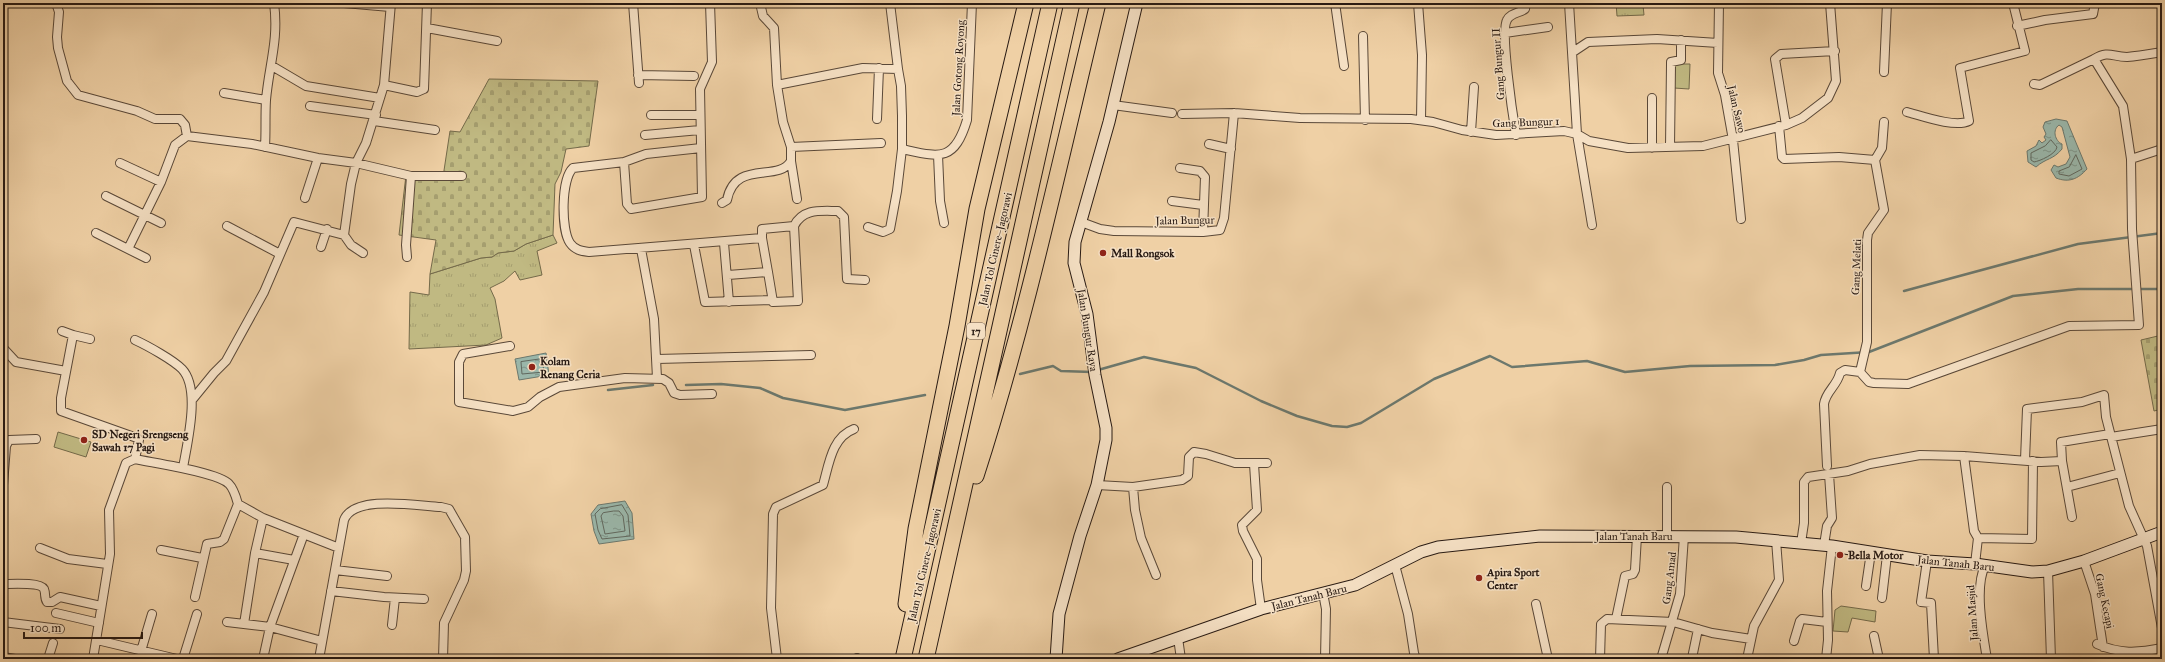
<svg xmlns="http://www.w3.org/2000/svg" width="2165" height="662" font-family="'IM FELL Great Primer',serif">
  <defs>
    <pattern id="grass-tufts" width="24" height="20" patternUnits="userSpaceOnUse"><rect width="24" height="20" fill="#c0b982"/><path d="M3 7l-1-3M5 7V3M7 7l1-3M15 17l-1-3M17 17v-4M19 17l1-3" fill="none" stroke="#a59e6f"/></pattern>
    <pattern id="cemetery-stones" width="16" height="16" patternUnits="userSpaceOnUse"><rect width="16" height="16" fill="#c0b982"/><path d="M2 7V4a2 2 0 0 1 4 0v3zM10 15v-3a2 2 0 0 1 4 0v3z" fill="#a59e6f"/></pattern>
    <pattern id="water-ripples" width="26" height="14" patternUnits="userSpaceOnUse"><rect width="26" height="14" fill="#9ab6a9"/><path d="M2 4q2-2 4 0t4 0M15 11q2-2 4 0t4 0" fill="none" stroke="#7e9388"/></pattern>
  </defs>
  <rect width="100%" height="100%" fill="#efd0a5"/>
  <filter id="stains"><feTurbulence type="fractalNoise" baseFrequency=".005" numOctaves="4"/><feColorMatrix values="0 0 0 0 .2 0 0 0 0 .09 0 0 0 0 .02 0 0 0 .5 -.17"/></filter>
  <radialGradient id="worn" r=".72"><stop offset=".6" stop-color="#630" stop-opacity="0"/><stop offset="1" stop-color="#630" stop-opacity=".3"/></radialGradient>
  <path fill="url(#grass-tufts)" stroke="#746a4a" d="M1616,3L1643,5L1644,15L1617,16Z
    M553,235L557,243L537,251L542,275L520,280L515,271L504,281L490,288L495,299L502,338L486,345L409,349L410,292L429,295L430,274L481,258L492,257L498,253L514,251L526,244Z"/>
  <path fill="url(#cemetery-stones)" stroke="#746a4a" d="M489,79L598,81L589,146L566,149L561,172L555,184L553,235L526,244L514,251L498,253L492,257L481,258L430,274L436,240L399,235L406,175L443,177L450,131L460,132Z
    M2162,335V409L2154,411L2141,340Z"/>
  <path fill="#c0b982" stroke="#746a4a" d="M1675,64H1690L1689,89L1674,88Z
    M58,432L91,442L86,457L54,447Z
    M1841,606L1876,611L1875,622L1852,618L1848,632L1833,631L1835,610Z"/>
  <path fill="url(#water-ripples)" stroke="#6c786d" d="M2056,119L2067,121L2087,169C2078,179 2069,183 2056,178L2051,170L2054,165L2058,167L2066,164L2070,157L2062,127L2059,125C2052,130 2055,141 2062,144V149C2053,160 2046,158 2036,167L2028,162L2027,151L2036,146L2039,140L2042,143L2046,140L2044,137L2046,134L2043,127L2045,122Z
    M546,353L549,375L519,380L515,359Z
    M625,501L632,513L634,539L599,544L594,531L591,514L598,505Z"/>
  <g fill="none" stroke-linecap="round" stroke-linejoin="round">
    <path stroke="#61685e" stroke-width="1" d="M2051,140L2057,147C2056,154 2040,161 2034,162L2031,160V153L2045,146Z
      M2076,155L2082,169L2069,176L2059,174V171L2069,167Z
      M542,359L544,372L522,374L521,362Z
      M622,505L628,515L630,536L602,539L598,530L595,514L600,509Z
      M614,511H619L623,516L625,531L605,534L601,516L603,513Z"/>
    <path stroke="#6c786d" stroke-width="2.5" d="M1904,291L2078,244L2162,233
      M1098,370L1144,357L1196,368L1261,401L1297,416L1332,426L1347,427L1361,423L1434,379L1490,356L1512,367L1587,361L1625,372L1690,366L1775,365L1804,360L1821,355L1869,352L2013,296L2078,289H2162
      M1020,374L1053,366L1061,371L1092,372
      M686,385L721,384L760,388L783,398L845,410L925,395
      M608,390L653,385"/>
    <defs>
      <path id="street" d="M56,3L59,12L57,37L58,48L67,81L78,95L137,111L155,119H180L185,125L187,136
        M344,3L390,7
        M633,3L639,83
        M1335,3L1344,66
        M1418,3L1422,55L1421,120
        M1569,3L1577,134L1592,225
        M1719,3L1718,73L1725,95L1733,140L1741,219
        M2017,26L2045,20L2093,14L2095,3
        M427,28L497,41
        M1505,33L1548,27
        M1363,36L1365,120
        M1573,52L1588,42L1657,39L1718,43
        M2094,59C2109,50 2112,57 2127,57C2139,56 2150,54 2162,52
        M272,66L306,86L380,98
        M1884,72L1887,3
        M638,75L694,76
        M384,85L417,92L424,89L427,3
        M777,85L863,68L898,69
        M224,93L266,100
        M1113,105L1172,113
        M310,106L376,115
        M1907,112C1922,116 1955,128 1969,121L1960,68L2025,51L2013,3
        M1182,114L1234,113L1300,118L1411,119L1433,122L1462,130L1496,135L1564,131L1577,134L1589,141L1628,148L1703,146L1786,125L1802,118L1828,98L1836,81L1830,3
        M651,115H700
        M877,119L879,68
        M374,121L435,130
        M1786,125L1775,59L1781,54L1835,51
        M1779,126L1782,157L1784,159L1839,157L1875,160
        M1471,132L1474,87
        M645,135L700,130
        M1516,135C1513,117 1500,31 1507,20C1510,13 1520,13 1525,9L1526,3
        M1209,144L1231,149
        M265,147C266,131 265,116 266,100C269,65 279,40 274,3
        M791,147L881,143
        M1670,147L1671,64V62L1681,60V40
        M701,148L646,154L624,162L573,168C561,179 561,230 570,243C575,250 581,251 589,252L762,238V229L794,226C803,208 821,211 838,211L844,217L847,279L865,280
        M1652,148V98
        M902,149C939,157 954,163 967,120L972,3
        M938,155L940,201L944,223
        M2131,159L2162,149
        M791,161L797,199
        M624,162L627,204L631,209L702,197L700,89L712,62L710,3
        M120,163L161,182
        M1180,168L1200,171L1205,177L1203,232
        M106,196L161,223
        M305,198L318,158
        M1172,201L1203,205
        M722,203L727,200C735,159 778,183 791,161V147L783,122L777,85L774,28L763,16L760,3
        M1081,222L1100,229L1114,231L1203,232L1220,230L1224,218L1234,113
        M227,226L280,254
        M868,227L883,232L890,229L897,191L902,149V116L901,86L898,69L890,3
        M96,233L146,258
        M344,235L351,184L356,163L366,143L384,85L391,3
        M762,238L768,272
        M724,243L729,302
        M694,245L705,302L772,300
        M321,247L327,229
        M128,249L161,182L175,145L187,136L252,144L318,158L356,163L411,176H462
        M641,249L654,319L657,378
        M407,257L406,245L411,176
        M728,275L768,272L773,302L798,301L794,226
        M62,331L73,335L61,398V411L137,438L139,440L135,459
        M73,335L90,339
        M135,340C148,346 173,360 182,369C201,389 187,443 183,468
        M510,346L463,354L459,362V402L513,411L528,407L540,397L559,387L625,378L663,379L669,383L674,393L680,395L712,394
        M3,348L16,362L66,371
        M657,359L811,355
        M1860,372L1867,342V240L1868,233L1884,210L1875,160L1882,148L1884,122
        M192,400L214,373L226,361L264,292L294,222L344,235L351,245L363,253
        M2111,437L2162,429
        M1964,456L1974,531L1978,538L2032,539L2033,461
        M2025,460L2027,409L2082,402L2104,395L2106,417L2129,506L2147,546L2162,628
        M1254,464L1257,510L1242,525L1243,531L1257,559V580L1261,609
        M1827,466L1824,404C1826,391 1837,386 1840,373L1845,370L1860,372L1869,382L1874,383L1908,384L2069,326L2139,325L2132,229L2131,159L2123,106L2094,59L2040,85L2034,84
        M3,485L6,446L9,440L36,439
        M1097,485L1133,487L1182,480L1188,476L1189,457L1194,452L1206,454L1235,463H1267
        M1133,487L1135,510L1141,538L1156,575
        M1667,487V536
        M2067,487L2120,473
        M2072,517L2062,461L2061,442L2110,434
        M304,534L270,627L322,641
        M1801,543L1804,523V482L1808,477L1848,471L1870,464L1920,455L1964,456L2041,462L2062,461
        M1824,545L1827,526L1832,518L1829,474
        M40,548L68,559L107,564
        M161,550L202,558
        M255,553L294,560
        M1927,561L1921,602L1931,603L1934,659
        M2084,561L2095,594L2103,647
        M1975,564L1978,538
        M1395,565L1408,614L1414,653L1416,659
        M1985,566C1974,587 1983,635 1987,659
        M335,570L387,576
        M2048,571L2051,659
        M3,584C11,584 40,582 44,589C46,594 44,598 47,602H52L60,597L101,606
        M1866,586L1871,552
        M331,591L384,597L424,599
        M1323,593L1326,609L1325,659
        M195,597L207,544L220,542L224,539L238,504
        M1882,598L1887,555
        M1536,604L1548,659
        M56,613L99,623
        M1616,619L1625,576L1633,574L1635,570L1637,536
        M3,622L60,629
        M227,622L270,627L263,659
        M244,624L255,553L263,518
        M392,625L395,598
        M1874,636L1879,659
        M1178,638L1181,659
        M97,640L177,659
        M1794,641L1800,621L1802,619L1827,622
        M2097,644C2119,654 2138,653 2162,648
        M141,651L152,614
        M3,657L15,659
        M857,658V659
        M1692,658L1698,629
        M48,659L53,643
        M93,659L110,554L109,510L126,463L135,459C153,463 218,472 229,484C234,489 236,497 238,504L263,518L339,548
        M183,659L197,614
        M319,659L344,520C354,494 418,506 441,507L449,509L465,537L466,571L464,580L444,623L443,659
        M777,659L771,608L773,514L776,507L823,485C829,464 832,437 854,429
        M1600,659L1601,624L1607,619L1673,622L1712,633L1751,639
        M1661,659L1680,594L1684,536
        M1747,659L1754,626L1779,580L1776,540
        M1826,659L1828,640L1827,591L1832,546"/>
      <path id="secondary" d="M1056,659L1059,614L1080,536L1097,485L1106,440V428L1095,375L1087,314L1074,263L1075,242L1109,122L1137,3
        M1118,659L1261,609L1355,585L1421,552L1438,547L1540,536L1736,537L1832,546L1927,561L1975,564L2032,572L2048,571L2084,561L2162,532"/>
      <path id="highway" d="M976,476C1026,321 1060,161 1098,3
        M906,604L916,529L957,326L977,209L1026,3
        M903,659L1050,3
        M926,659L1072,3"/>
    </defs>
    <use href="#street" stroke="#5a4838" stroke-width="10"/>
    <use href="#secondary" stroke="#281a13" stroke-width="13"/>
    <use href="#highway" stroke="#281a13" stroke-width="17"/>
    <use href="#street" stroke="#f5e0c4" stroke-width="8"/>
    <use href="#secondary" stroke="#f5e0c4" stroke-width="11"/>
    <use href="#highway" stroke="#efd0a5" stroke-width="15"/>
  </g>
  <g fill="#8f2418" stroke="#f5e0c4" stroke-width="1.5">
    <circle cx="1103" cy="253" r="4"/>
    <circle cx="532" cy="367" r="4"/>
    <circle cx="84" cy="440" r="4"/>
    <circle cx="1840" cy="555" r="4"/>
    <circle cx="1479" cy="578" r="4"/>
  </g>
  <g text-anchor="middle" stroke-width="3" stroke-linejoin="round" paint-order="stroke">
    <rect fill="#f5e0c4" stroke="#665548" stroke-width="1" x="967" y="323" width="18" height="16" rx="3"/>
    <g font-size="10" font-weight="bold" fill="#281a13">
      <text x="976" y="335">17</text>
    </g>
    <g font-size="11" fill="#281a13" stroke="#f5e0c4">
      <text transform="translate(1498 64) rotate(-94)" y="4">Gang Bungur II</text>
      <text transform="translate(958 68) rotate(-87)" y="4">Jalan Gotong Royong</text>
      <text transform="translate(1737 109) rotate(77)" y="4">Jalan Sawo</text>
      <text transform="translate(1526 122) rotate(-2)" y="4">Gang Bungur 1</text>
      <text transform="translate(1185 220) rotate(-1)" y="4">Jalan Bungur</text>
      <text transform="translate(995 249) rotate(-77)" y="4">Jalan Tol Cinere–Jagorawi</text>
      <text transform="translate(1856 267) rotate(-88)" y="4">Gang Melati</text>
      <text transform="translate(1088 330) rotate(81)" y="4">Jalan Bungur Raya</text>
      <text x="1634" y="540">Jalan Tanah Baru</text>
      <text transform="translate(1956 563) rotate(6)" y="4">Jalan Tanah Baru</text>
      <text transform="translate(924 565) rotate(-77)" y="4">Jalan Tol Cinere–Jagorawi</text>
      <text transform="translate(1669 578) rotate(-83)" y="4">Gang Amad</text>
      <text transform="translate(1309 597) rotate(-14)" y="4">Jalan Tanah Baru</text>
      <text transform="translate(2105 601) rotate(78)" y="4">Gang Kecapi</text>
      <text transform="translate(1972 613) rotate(-94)" y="4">Jalan Masjid</text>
    </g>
    <g font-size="11" font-weight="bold" fill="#281a13" stroke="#f5e0c4" text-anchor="start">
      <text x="1111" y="257">Mall Rongsok</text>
      <text x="540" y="365">Kolam<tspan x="540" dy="13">Renang Ceria</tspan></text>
      <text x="92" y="438">SD Negeri Srengseng<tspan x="92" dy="13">Sawah 17 Pagi</tspan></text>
      <text x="1848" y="559">Bella Motor</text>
      <text x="1487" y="576">Apira Sport<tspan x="1487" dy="13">Center</tspan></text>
    </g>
  </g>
  <rect width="2165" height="662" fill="none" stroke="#efd0a5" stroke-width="16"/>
  <rect x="4" y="4" width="2157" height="654" fill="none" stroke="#281a13" stroke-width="2"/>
  <rect x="8" y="8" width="2149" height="646" fill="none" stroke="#281a13"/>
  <path d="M24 632v6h118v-6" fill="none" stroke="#281a13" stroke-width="2"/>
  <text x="30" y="632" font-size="12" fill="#281a13" stroke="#f5e0c4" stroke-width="3" paint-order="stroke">100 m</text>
  <rect width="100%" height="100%" filter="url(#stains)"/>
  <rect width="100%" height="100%" fill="url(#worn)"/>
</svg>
